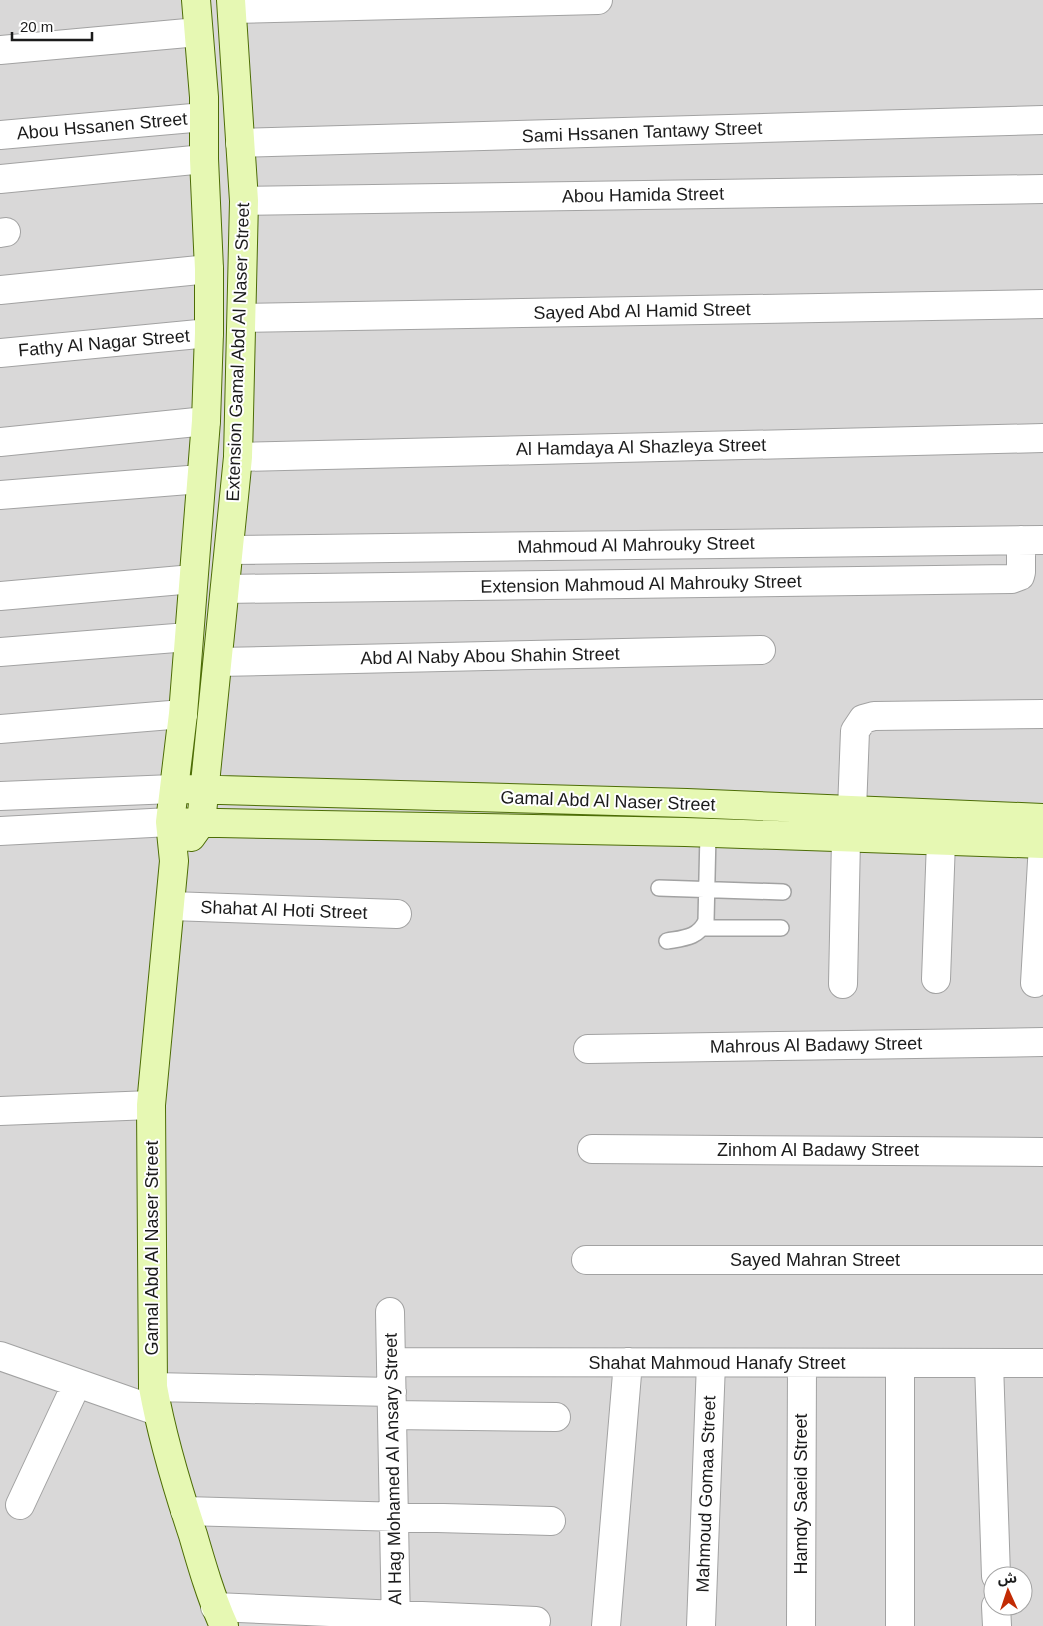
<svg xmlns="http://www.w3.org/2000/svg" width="1043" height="1626" font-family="Helvetica,'Noto Sans Arabic',sans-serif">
  <rect width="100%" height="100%" fill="#ecebe0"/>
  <path fill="#d9d8d8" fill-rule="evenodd" d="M0,0H1043V1626H0ZM993,1576H1023V1606H993Z"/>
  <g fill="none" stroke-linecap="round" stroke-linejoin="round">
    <defs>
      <path id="lane" d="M659,888L783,892
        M703,928H781
        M667,941C684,938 698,938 706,921L708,833"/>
      <path id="street" d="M232,9L598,0
        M0,50L198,32
        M0,135L204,117
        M240,143L1043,120
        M0,179L204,159
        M244,201L1043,189
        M0,233L6,232
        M0,290L209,269
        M242,318L1043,304
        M0,353L209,333
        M0,442L206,421
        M238,457L1043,438
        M0,495L201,479
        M229,550L1043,540
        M225,589L1012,579L1020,576L1021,572V540
        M0,596L193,579
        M0,652L188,637
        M218,662L761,650
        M0,729L183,714
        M0,796L173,789
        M852,810L855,731L863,719L874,716L1043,714
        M0,831L170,822
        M171,906L397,914
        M936,979L941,841
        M1035,983L1043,844
        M843,984L846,839
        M588,1049L1043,1042
        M0,1111L151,1105
        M592,1149L1043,1152
        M586,1260H1043
        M390,1312L396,1626
        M0,1356L157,1411
        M391,1362L1043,1363
        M989,1363L996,1576
        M153,1387L392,1392
        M392,1415L556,1417
        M20,1505L77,1383
        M185,1511L551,1521
        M996,1606L997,1626
        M215,1607L536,1621
        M606,1626L628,1362
        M701,1626L711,1363
        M801,1626L802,1363
        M900,1626V1363"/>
      <path id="secondary" d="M196,0L204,97V159L209,269V333L206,421L183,714L170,822L174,861L151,1105L153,1387C162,1437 177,1487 193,1535C202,1566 211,1597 224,1626
        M185,789L687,803L1043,818
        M170,822L685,832L1043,844
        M191,837L201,823L238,457L244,201L231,0"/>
    </defs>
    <use href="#lane" stroke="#a2a2a2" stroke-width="18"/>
    <use href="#street" stroke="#a2a2a2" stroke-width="30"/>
    <use href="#secondary" stroke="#4d6d06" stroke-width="30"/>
    <use href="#lane" stroke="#fff" stroke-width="15"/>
    <use href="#street" stroke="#fff" stroke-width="28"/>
    <use href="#secondary" stroke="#e6f8b3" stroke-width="28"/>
  </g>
  <g text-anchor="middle" stroke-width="4" stroke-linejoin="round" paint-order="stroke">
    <g font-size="18" fill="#1b1b1b" stroke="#fff">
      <text transform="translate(102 126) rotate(-5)" y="6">Abou Hssanen Street</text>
      <text transform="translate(642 132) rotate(-2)" y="6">Sami Hssanen Tantawy Street</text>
      <text transform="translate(643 195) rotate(-1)" y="6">Abou Hamida Street</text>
      <text transform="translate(642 311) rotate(-1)" y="6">Sayed Abd Al Hamid Street</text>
      <text transform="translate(104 343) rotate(-5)" y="6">Fathy Al Nagar Street</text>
      <text transform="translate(238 352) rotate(-88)" y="6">Extension Gamal Abd Al Naser Street</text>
      <text transform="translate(641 447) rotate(-1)" y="6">Al Hamdaya Al Shazleya Street</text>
      <text transform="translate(636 545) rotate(-1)" y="6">Mahmoud Al Mahrouky Street</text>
      <text transform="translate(641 584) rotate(-1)" y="6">Extension Mahmoud Al Mahrouky Street</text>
      <text transform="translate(490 656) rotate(-1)" y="6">Abd Al Naby Abou Shahin Street</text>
      <text transform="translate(608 801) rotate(2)" y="6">Gamal Abd Al Naser Street</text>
      <text transform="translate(284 910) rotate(2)" y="6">Shahat Al Hoti Street</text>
      <text transform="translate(816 1045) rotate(-1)" y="6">Mahrous Al Badawy Street</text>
      <text x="818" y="1156">Zinhom Al Badawy Street</text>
      <text transform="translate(152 1248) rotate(-90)" y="6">Gamal Abd Al Naser Street</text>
      <text x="815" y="1266">Sayed Mahran Street</text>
      <text x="717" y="1369">Shahat Mahmoud Hanafy Street</text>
      <text transform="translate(393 1469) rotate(-91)" y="6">Al Hag Mohamed Al Ansary Street</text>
      <text transform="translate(706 1494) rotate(-88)" y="6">Mahmoud Gomaa Street</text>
      <text transform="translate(801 1494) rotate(-90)" y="6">Hamdy Saeid Street</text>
    </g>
  </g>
  <g transform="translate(1008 1591) rotate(357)"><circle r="24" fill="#ffffff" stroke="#a4a4a4"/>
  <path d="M0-4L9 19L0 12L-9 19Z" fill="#c22b04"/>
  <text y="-8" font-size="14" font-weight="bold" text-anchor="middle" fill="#1b1b1b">ش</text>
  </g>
  <path d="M12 32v8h80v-8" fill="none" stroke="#1b1b1b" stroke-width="2.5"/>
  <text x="20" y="32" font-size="15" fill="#1b1b1b" stroke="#ffffff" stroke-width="4" paint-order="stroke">20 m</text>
</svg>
